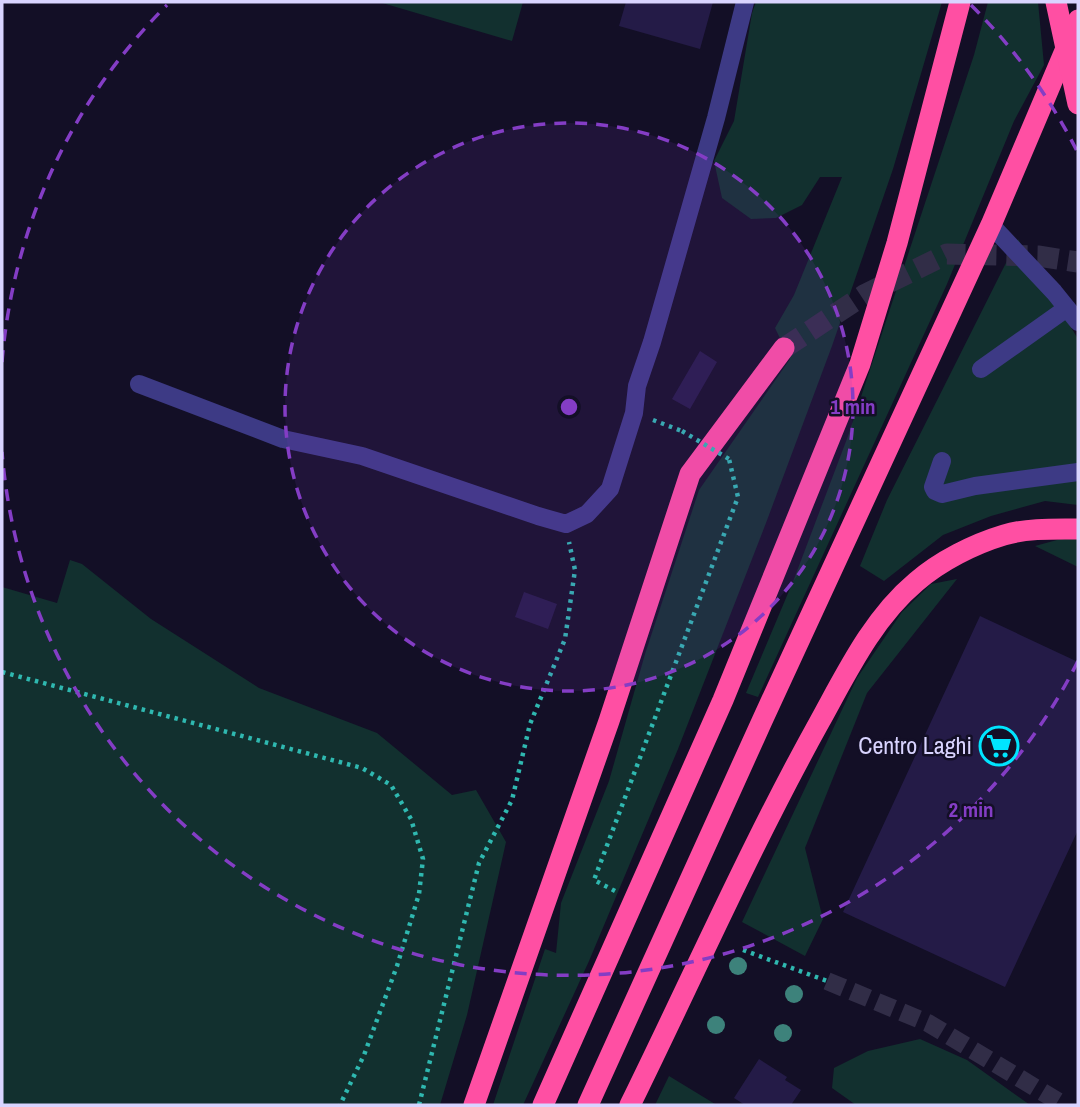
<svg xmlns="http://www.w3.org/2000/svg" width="1080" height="1107" font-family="'Archivo Narrow',sans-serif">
  <rect width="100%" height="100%" fill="#130f26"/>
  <path fill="#12302f" d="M379,2H523L512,41Z
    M756,2H942L893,169L832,346L766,523L678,749L589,961L523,1105H493L545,949L556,953L561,903L609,781L645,654L699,490L790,359L775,328L794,295L842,177H820L802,205L776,218L751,219L722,198L714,161L734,121L752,13Z
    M988,2H1038L1044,65L1014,121L947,284L758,697L746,693L794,579L848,436L974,55Z
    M1018,239L1078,339V505L1045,501L991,516L943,535L884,581L860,566L887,500Z
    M1068,537L1078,539V567L1035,546Z
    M70,560L82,564L151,619L259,688L377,733L452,795L476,790L506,842L467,1015L440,1105H2V587L57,603Z
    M957,579L867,693L805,848L823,919L805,956L742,922L857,678L902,612L931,584Z
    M920,1039L967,1060L1030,1105H856L832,1088L834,1068L868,1051Z
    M669,1076L715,1104V1105H655Z"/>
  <path fill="#241b47" d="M626,2H713L700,49L619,26Z
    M700,351L717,362L690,409L672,399Z
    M524,592L557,604L548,629L515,617Z
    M980,616L1078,662V830L1005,987L843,912Z
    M759,1059L787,1077L785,1080L801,1090L791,1105H745L734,1098Z"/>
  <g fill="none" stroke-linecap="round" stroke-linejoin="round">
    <path stroke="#312d47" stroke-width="18" stroke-dasharray="18 9" stroke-linecap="butt" d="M827,981L928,1023L1064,1105"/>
    <path stroke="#312d47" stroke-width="21" stroke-dasharray="21 10" stroke-linecap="butt" d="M784,348L864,295L947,254L1038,256L1078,262"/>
    <path stroke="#2fb8b0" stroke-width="4.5" stroke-dasharray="3.5 5" stroke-linecap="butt" d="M653,420L682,431
      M2,672L362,768L391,785L411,819L423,859L419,894L397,966L364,1055L340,1105
      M615,891L594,880L738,497L729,459
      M743,950L827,981
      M419,1105L479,863L512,800L530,724L565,639L575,570L569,542"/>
    <path stroke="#3d3a85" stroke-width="18" d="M991,225L1054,292L1078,322
      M981,369L1067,308
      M139,384L283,439L362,456L538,516L566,524L587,514L610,489L634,413L637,386L652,342L716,118L745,2
      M942,461L933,487L935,491L942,494L975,486L1078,472"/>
    <path stroke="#ff4fa3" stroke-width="21" d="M474,1105L609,721L690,474L784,348
      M543,1105L723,700L860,364L897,243L960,2
      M588,1105L762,721L991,225L1078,20
      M630,1105C693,977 751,845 820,721C847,672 873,618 916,582C940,561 974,544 1004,535C1027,528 1055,529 1078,529"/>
    <path stroke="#2fb8b0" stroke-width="4.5" stroke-dasharray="3.5 5" stroke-linecap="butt" d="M682,431L729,459"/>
    <path stroke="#ff4fa3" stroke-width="21" d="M1056,2L1078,104"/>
  </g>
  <g fill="#3d827b">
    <circle cx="738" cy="966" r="9"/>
    <circle cx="794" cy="994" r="9"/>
    <circle cx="716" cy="1025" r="9"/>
    <circle cx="783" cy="1033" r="9"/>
  </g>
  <circle cx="569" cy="407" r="284" fill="#843dc5" fill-opacity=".12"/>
  <g fill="none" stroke="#843dc5" stroke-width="3.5" stroke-dasharray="12 9">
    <circle cx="569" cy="407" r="284"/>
    <path d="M1078 661A569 569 0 0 1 2 452M2 362A569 569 0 0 1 167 5M971 5A569 569 0 0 1 1078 153"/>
  </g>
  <defs>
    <symbol id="supermarket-ring" viewBox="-11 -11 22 22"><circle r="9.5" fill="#130f26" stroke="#00e5ff" stroke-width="1.5"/><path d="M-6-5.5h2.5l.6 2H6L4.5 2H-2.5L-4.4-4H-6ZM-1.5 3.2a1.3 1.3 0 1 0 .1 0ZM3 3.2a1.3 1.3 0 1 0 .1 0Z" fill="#00e5ff"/></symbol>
  </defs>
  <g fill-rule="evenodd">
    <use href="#supermarket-ring" x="977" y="724" width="44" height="44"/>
  </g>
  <g text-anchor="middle" stroke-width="5" stroke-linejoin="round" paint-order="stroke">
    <g font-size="24" fill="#d9d4ff" stroke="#130f26" text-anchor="end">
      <text x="972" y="754">Centro Laghi</text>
    </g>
  </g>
  <circle cx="569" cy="407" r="10" fill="#843dc5" stroke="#130f26" stroke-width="3.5"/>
  <g font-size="21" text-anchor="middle" font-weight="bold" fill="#843dc5" stroke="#130f26" stroke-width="5" stroke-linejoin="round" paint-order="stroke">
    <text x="853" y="414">1 min</text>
    <text x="971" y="817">2 min</text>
  </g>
  <rect width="1080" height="1107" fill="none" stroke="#d9d4ff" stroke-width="7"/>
</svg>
